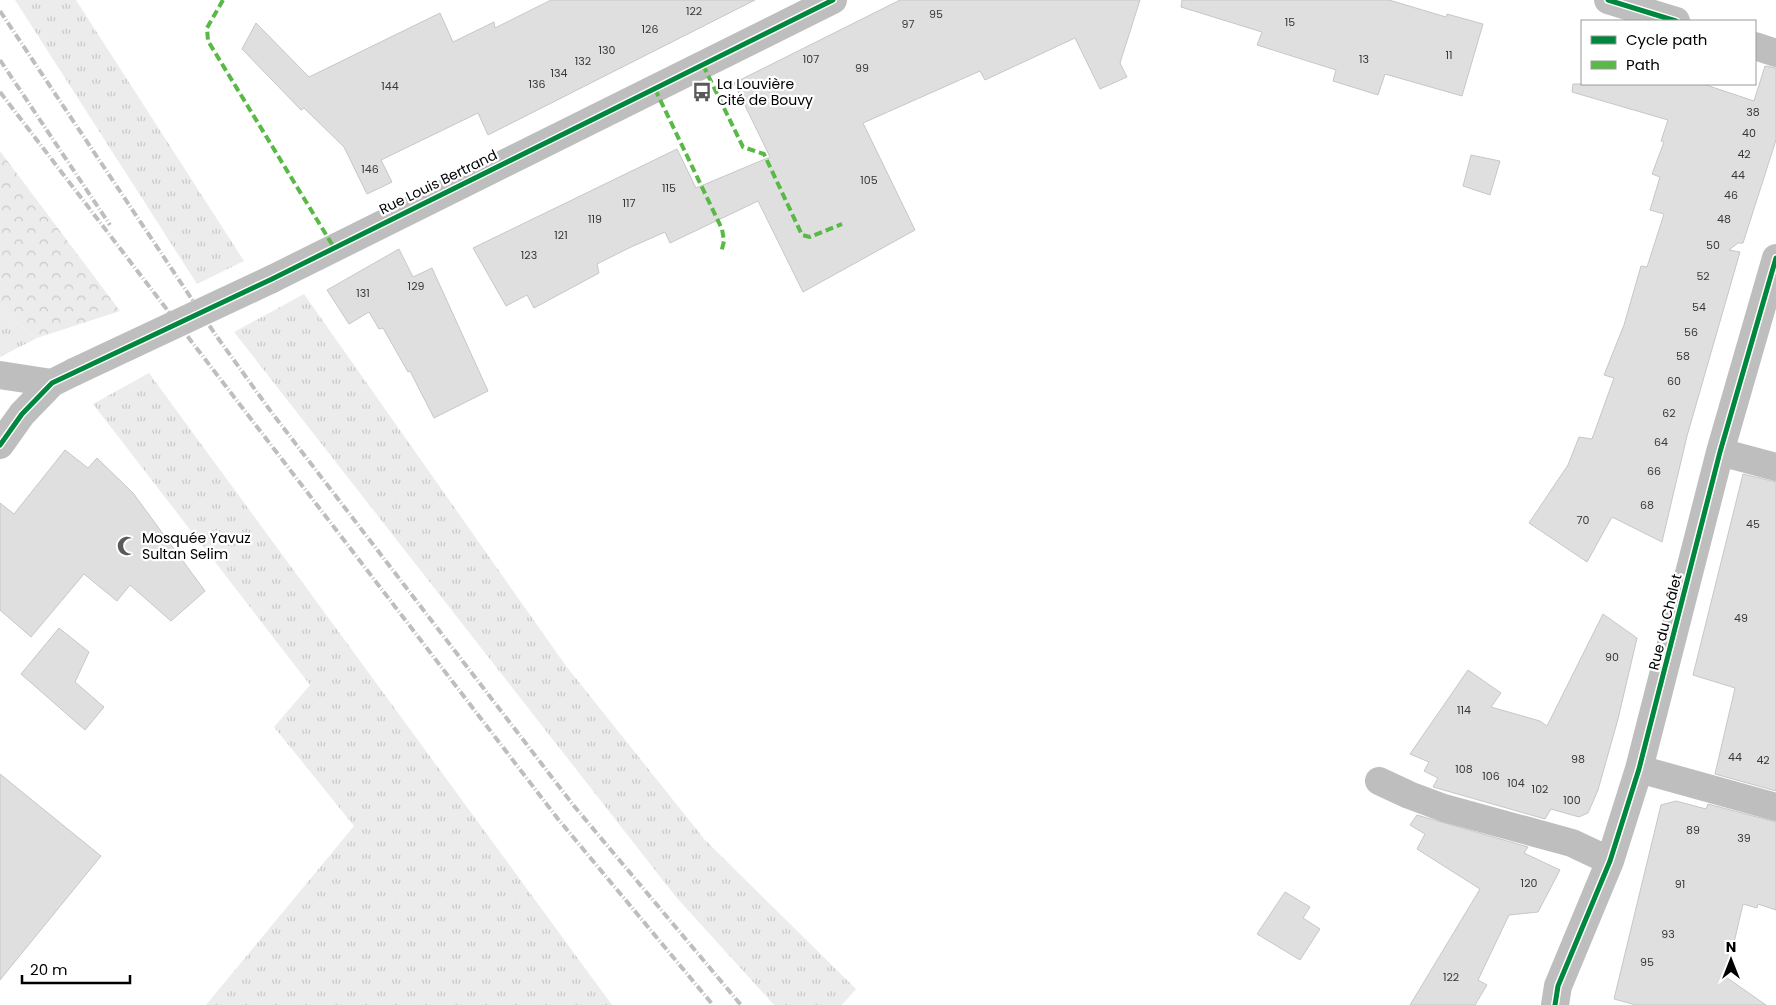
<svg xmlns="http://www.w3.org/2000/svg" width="1776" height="1005" font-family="Poppins,sans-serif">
  <defs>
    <pattern id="grass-tufts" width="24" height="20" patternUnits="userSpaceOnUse" patternTransform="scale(1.25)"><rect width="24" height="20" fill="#ececec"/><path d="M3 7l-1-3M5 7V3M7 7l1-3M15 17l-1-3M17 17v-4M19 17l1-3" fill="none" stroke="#c9c9c9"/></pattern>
    <pattern id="forest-crowns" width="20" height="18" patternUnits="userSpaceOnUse" patternTransform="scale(1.25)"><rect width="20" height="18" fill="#ececec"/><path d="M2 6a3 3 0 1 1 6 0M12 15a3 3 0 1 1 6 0" fill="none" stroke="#c9c9c9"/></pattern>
  </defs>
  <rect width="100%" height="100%" fill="#fff"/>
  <path fill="url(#grass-tufts)" d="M15,0H76L244,261L197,284Z
    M304,294L566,666L705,840L856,989L842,1005H774L676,897L234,332Z
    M0,310L37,338L0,357Z
    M149,373L612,1005H206L354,826L274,727L310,685L93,404Z"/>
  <path fill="url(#forest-crowns)" d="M0,151L120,311L37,338L0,310Z"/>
  <path fill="#dfdfdf" stroke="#c7c7c7" d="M551,0H755L488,135L478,113L381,160L392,182L367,194L344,147L304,108L301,110L242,49L256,23L309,77L440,13L453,42L494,22L495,28Z
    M900,0H1140L1120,63L1127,77L1100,89L1075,38L985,80L980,71L863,123L915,230L803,292L758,201L670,243L665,232L631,247L597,264L599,273L534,308L527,295L506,306L473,248L677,149L696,188L770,157L734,83Z
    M1182,0H1389L1446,17L1447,14L1483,24L1462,96L1385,74L1378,95L1333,81L1336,70L1257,45L1262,32L1181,7Z
    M1765,66L1776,68V140L1743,243H1738L1729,250L1740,252L1687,436L1662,542L1612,517L1587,562L1529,523L1568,465L1579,437L1592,439L1614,378L1604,375L1624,325L1641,266L1647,267L1664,214L1650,210L1660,177L1652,174L1664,142L1661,141L1668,120L1572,92L1573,84H1703L1754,101Z
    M1471,155L1500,161L1490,195L1463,186Z
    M399,249L413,277L432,268L488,391L434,418L410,371L408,372L383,328L379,329L369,312L349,324L327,290Z
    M65,450L88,468L97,458L133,493L205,591L171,621L130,585L117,601L84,574L31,637L0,610V503L14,514Z
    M1743,474L1776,482V791L1715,774L1735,688L1693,675Z
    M1603,614L1637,638L1618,719L1598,790L1588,813L1579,817L1551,809L1545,819L1433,787L1438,778L1424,771L1429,762L1410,754L1468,670L1501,693L1491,707L1540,721L1547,726Z
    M59,628L89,652L75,682L104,707L85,730L21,674Z
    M0,774L101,856L0,980Z
    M1676,801L1706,809L1708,804L1776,822V910L1758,904L1757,908L1743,904L1726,977L1766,1005H1636L1614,999L1661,805Z
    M1417,815L1528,847L1524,853L1560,870L1538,912L1509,915L1478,980L1487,985L1475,1005H1410L1480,889L1417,849L1425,834L1410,825Z
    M1285,892L1310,907L1303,918L1320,929L1300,960L1257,934Z"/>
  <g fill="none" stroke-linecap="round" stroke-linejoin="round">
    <path stroke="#bebebe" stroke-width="28" d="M1608,0L1676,21
      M1755,46L1776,53
      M272,279L833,0
      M0,375L52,383
      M0,445L22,414L52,383L74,372
      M1720,452L1776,467
      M1639,769L1776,807
      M1379,781L1409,795L1444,808L1572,843L1610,861
      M1555,1005L1558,986L1610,861L1639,769L1720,452L1776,258"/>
    <path stroke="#bebebe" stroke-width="4" stroke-dasharray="8 2.5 1 2.5" stroke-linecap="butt" d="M0,11L215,334L272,413L574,806L741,1005
      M0,60L110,225
      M0,92L558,819L713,1005"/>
    <path stroke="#bebebe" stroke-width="28" d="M74,372L272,279"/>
    <path stroke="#58b947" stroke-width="4" stroke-dasharray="8 4" stroke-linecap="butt" d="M223,0L207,28L208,41L333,246
      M703,65L743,147L764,154L802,235L810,237L842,224
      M655,89L722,229L724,241L721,253"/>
    <defs>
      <path id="cycleway" d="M1608,0L1676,21
        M0,445L22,414L52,383L272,279L833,0
        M1555,1005L1558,986L1610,861L1639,769L1720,452L1776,258"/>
    </defs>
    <use href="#cycleway" stroke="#fff" stroke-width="8"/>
    <use href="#cycleway" stroke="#00873e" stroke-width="5"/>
  </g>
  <defs>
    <symbol id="bus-bare" viewBox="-9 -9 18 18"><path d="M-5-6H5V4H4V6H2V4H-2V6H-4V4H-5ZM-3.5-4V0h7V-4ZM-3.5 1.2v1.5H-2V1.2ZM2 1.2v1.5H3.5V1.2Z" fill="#595959" stroke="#fff" stroke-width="2.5" paint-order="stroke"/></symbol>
    <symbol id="mosque-bare" viewBox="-9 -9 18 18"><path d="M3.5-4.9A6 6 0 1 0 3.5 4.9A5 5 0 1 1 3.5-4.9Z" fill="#595959" stroke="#fff" stroke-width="2.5" paint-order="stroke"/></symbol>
  </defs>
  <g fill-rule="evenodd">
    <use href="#bus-bare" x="688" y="78" width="28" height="28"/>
    <use href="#mosque-bare" x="113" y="532" width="28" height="28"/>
  </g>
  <g text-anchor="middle" stroke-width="4.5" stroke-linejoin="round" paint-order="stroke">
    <g font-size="11" fill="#383838">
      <text x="694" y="15">122</text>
      <text x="936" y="18">95</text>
      <text x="1290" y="26">15</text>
      <text x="908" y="28">97</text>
      <text x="650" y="33">126</text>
      <text x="607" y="54">130</text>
      <text x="1449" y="59">11</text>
      <text x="811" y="63">107</text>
      <text x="1364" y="63">13</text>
      <text x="583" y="65">132</text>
      <text x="862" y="72">99</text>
      <text x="559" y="77">134</text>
      <text x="537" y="88">136</text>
      <text x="390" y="90">144</text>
      <text x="1753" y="116">38</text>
      <text x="1749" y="137">40</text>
      <text x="1744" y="158">42</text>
      <text x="370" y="173">146</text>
      <text x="1738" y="179">44</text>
      <text x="869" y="184">105</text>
      <text x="669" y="192">115</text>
      <text x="1731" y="199">46</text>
      <text x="629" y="207">117</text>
      <text x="595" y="223">119</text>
      <text x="1724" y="223">48</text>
      <text x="561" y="239">121</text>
      <text x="1713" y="249">50</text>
      <text x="529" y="259">123</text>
      <text x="1703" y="280">52</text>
      <text x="416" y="290">129</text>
      <text x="363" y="297">131</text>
      <text x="1699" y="311">54</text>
      <text x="1691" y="336">56</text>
      <text x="1683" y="360">58</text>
      <text x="1674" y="385">60</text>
      <text x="1669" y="417">62</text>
      <text x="1661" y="446">64</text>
      <text x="1654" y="475">66</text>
      <text x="1647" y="509">68</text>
      <text x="1583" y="524">70</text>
      <text x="1753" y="528">45</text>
      <text x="1741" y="622">49</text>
      <text x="1612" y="661">90</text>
      <text x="1464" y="714">114</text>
      <text x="1735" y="761">44</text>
      <text x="1578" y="763">98</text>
      <text x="1763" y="764">42</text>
      <text x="1464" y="773">108</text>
      <text x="1491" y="780">106</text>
      <text x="1516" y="787">104</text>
      <text x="1540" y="793">102</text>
      <text x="1572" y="804">100</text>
      <text x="1693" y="834">89</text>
      <text x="1744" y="842">39</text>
      <text x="1529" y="887">120</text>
      <text x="1680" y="888">91</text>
      <text x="1668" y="938">93</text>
      <text x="1647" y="966">95</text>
      <text x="1451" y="981">122</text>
    </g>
    <g font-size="14" fill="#000" stroke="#fff" text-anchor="start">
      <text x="717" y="89">La Louvière<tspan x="717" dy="16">Cité de Bouvy</tspan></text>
      <text x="142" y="543">Mosquée Yavuz<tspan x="142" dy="16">Sultan Selim</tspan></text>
    </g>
    <g font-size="14" fill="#000" stroke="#fff">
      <text transform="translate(438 182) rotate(-26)" y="5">Rue Louis Bertrand</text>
      <text transform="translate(1665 622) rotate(-76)" y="5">Rue du Châlet</text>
    </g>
  </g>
  <rect x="1581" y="20" width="175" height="65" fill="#ffffff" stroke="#999999"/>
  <rect x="1591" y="36" width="25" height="8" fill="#00873e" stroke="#999999"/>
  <text x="1626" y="45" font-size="15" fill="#000000">Cycle path</text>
  <rect x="1591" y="61" width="25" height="8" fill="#58b947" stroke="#999999"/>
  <text x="1626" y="70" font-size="15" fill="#000000">Path</text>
  <g transform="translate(1731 960)" stroke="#ffffff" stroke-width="4" paint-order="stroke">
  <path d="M0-4L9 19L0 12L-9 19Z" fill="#000000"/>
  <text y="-8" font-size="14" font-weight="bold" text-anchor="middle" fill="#000000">N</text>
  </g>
  <path d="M22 975v8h108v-8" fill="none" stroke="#000000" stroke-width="2.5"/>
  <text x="30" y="975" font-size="15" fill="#000000" stroke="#ffffff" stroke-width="4" paint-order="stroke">20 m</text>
</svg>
